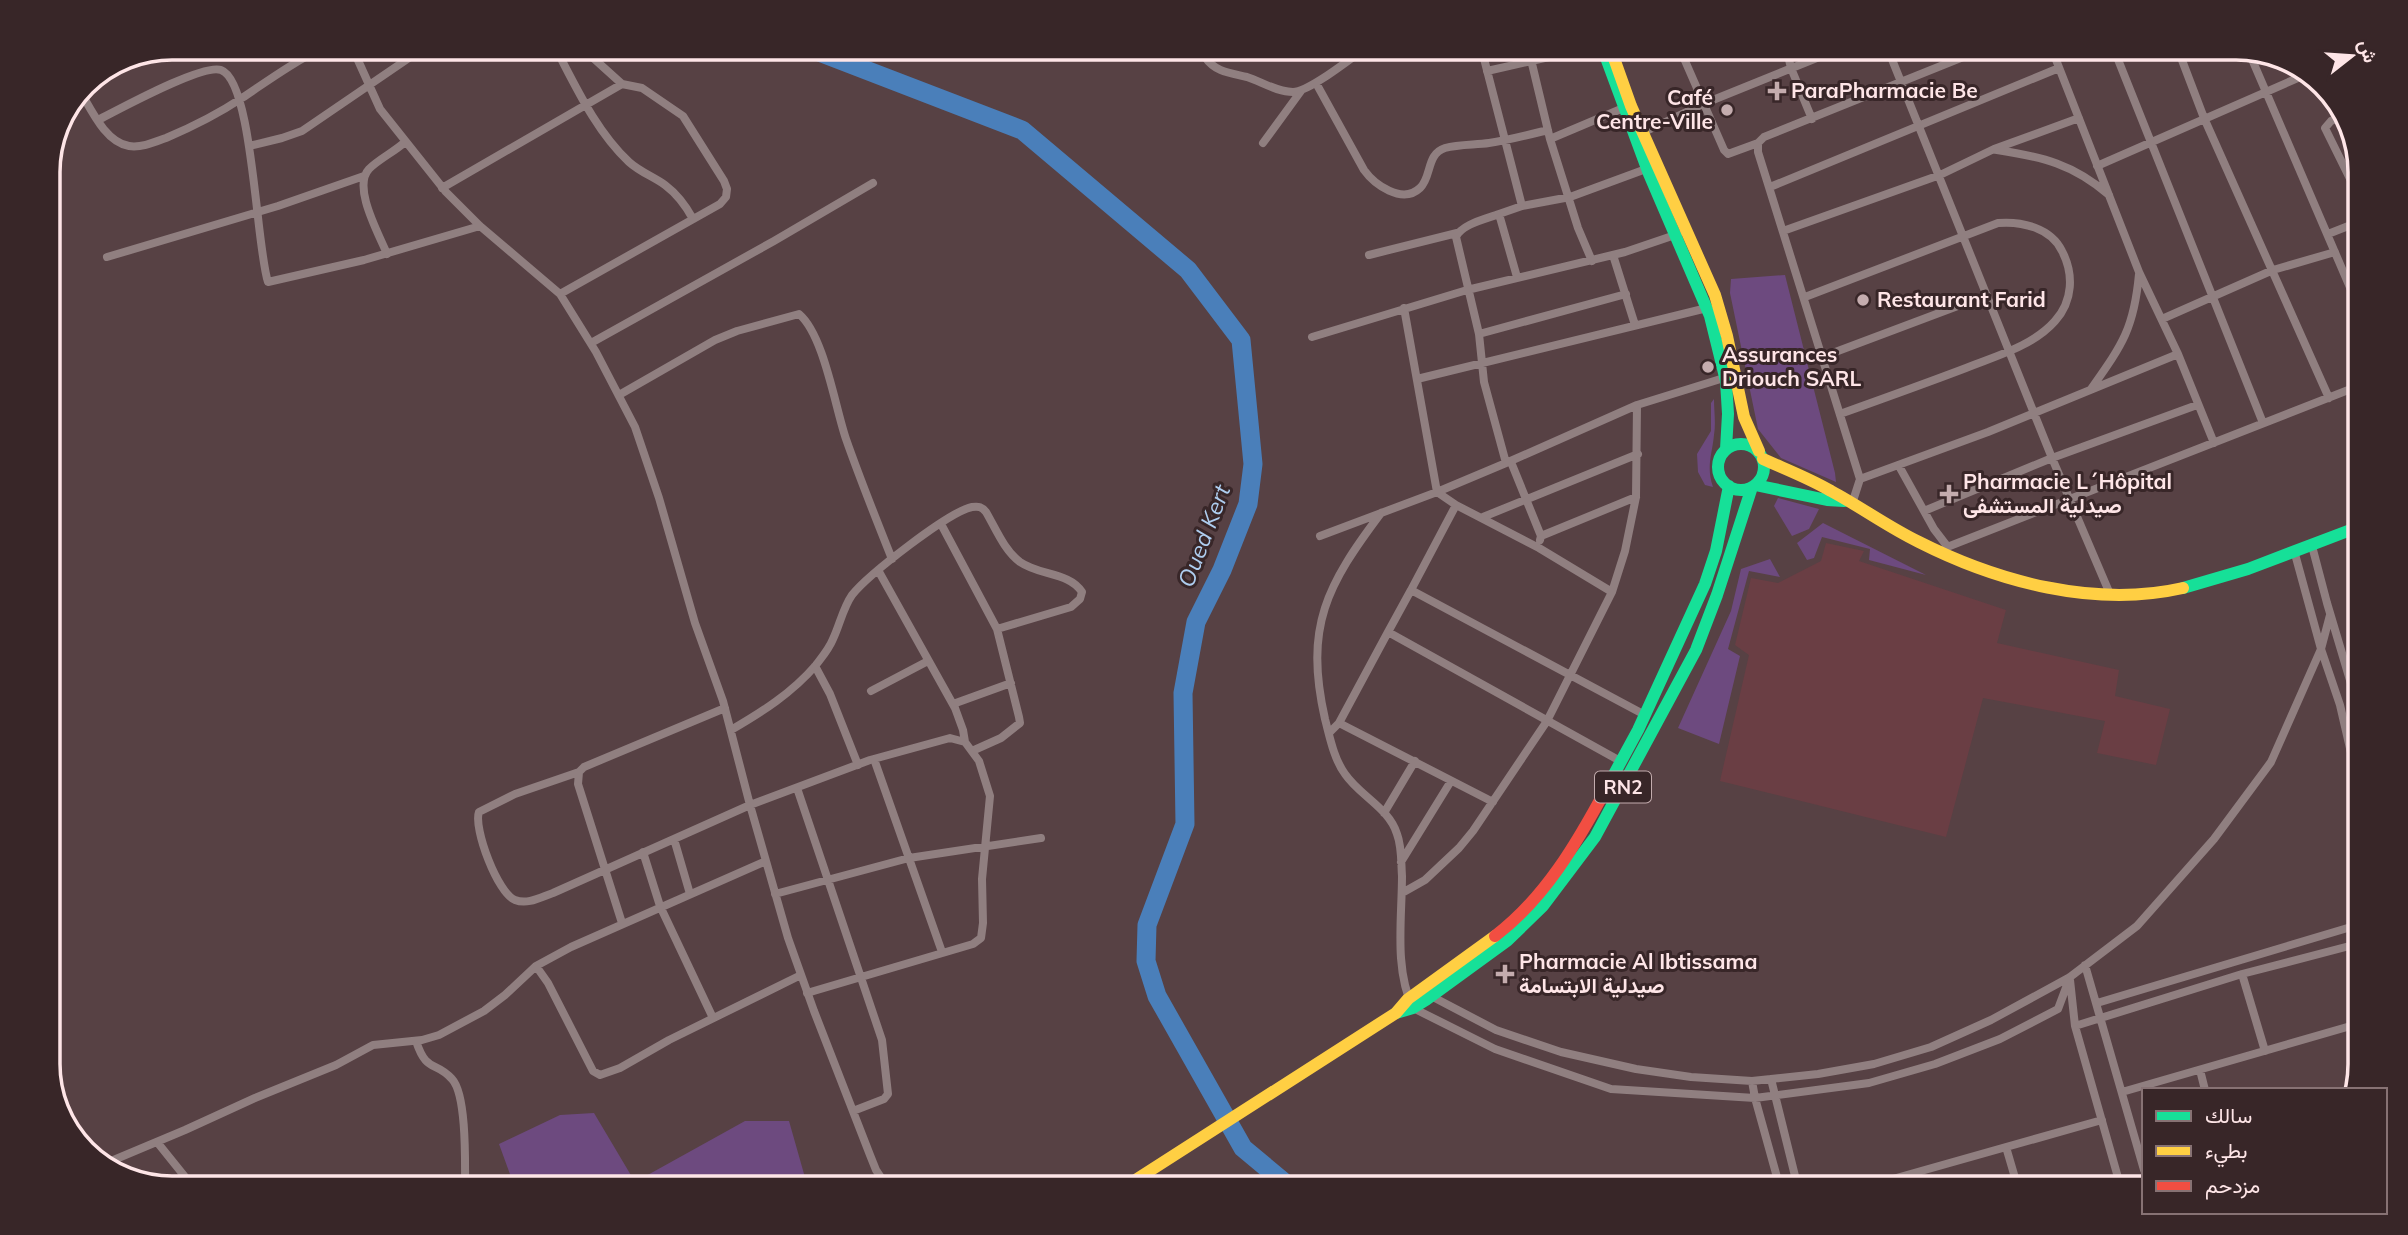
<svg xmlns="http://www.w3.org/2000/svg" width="2408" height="1235" font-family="Mulish,Vazirmatn,sans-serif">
  <rect width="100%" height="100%" fill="#574144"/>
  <path fill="#6a3e44" d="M1826,543L1864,551L1859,561L2006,610L1997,643L2119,670L2115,696L2170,709L2156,765L2097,753L2105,721L1983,698L1946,837L1720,781L1749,655L1735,645L1751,578L1778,583L1821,561Z"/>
  <path fill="#6d4a7f" d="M1785,275L1835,473L1836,482L1781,458L1758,429L1730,293L1731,279Z
    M1714,399C1714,411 1716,423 1714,435C1712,455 1706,467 1713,487L1705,485L1698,472L1697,454L1711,431V403Z
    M1778,498L1819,509L1809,529L1792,536L1774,506Z
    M1823,523L1926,575L1869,560L1870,549L1822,537L1814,558L1807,560L1797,543Z
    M1770,559L1780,577L1749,571L1728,649L1740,656L1719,744L1678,728L1731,611L1741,569Z
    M594,1113L635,1182L745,1121H789L808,1188H515L499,1144L560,1115Z"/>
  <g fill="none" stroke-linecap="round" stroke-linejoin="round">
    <path stroke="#4a7fba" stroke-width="19" d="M806,47L1022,130L1188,270L1241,340L1253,464L1248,504L1222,570L1196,622L1183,693L1185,824L1147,925L1146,961L1157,996L1243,1148L1291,1188"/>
    <path stroke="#907f80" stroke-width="8" d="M352,47L380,109L446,192L480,226L560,294L596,352L635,427L659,498L695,623L723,701L750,805L788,938L814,1011L870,1155L876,1170L888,1188
      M503,47H506
      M555,47C576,87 596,131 629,162C640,172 654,177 665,185C677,194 686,206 693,219
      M581,47L622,84
      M1206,47L1205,57C1215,72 1230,73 1247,77C1262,82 1277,92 1293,92C1309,92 1351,58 1367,47
      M1481,47L1522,206
      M1528,47L1550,139L1578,228L1592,261
      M1679,47L1724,150L1728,154L1758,143
      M1786,47L1791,68L1812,119
      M1887,47L2052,458L2110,594
      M2051,47L2139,272L2178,354L2214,443
      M2113,47L2263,423
      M2177,47L2204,118L2329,398
      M2248,50L2361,313
      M1683,57L1704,47
      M1487,71L1594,47
      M1316,83L1364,170C1374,184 1402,205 1420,188C1432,177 1426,154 1445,148C1459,144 1475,145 1489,143C1509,140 1528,135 1548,130
      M80,91C91,109 105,142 129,146C141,148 155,142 166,138C192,127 218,114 242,98C269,80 295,61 325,47
      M2344,115L2331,121L2325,128L2361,201
      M98,120C118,110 203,63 221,70C253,81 256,247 268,282L364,260L480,226
      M1640,134L1703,104L1844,47
      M1550,139L1621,109
      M1263,143L1301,91
      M249,146L282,138L302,131L425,47
      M1997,150C2043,157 2073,164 2109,195
      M2097,166L2307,74
      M1770,187L2059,68
      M442,188L622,84L642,88L683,116L724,181L727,189L726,197L720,204L560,294
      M1783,231L1940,175L1994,149L2079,118
      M2328,234L2361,221
      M387,254C379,234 352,187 369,169C379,159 394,152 405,142
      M1369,255L1457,233
      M1613,255L1635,325
      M107,257L278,206L364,176
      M1517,277L1499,214L1522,206L1570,197L1646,169
      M1805,297L1998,223C2022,221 2051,228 2062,251C2074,274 2073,301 2055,321C2033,346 1996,356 1966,368C1924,384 1882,399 1840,414
      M1404,308L1437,492L1456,505L1411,590L1645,715
      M2162,319L2273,270L2335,252
      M1479,334L1626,294
      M1312,337L1467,290L1625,252L1678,234
      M591,343L774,241L873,183
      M1822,357L1987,295
      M1417,379L1707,308
      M2091,389C2122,345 2134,329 2139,274
      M619,395L715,340L737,331L799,314C824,335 835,407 846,439C860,479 876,519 892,559
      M1511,462L1541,536L1540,540
      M1506,463L1637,405L1727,377
      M1899,466L1934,529L1947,546
      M1860,479L1988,432L2178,354
      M1852,504L1860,479L1758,152V143L1764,137L1988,47
      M1456,505L1539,548L1612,592
      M1924,511L2052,458L2197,405
      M1381,513C1327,585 1304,626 1325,719C1330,738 1334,759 1345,774C1360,796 1389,808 1397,834C1402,847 1401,863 1402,876C1402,918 1394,969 1413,1008L1495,1049L1611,1089L1755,1098L1869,1083L1935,1064L2000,1039L2058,1009L2070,977
      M1483,517L1638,454
      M941,524L997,629L1019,717L1020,723L1001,738L972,751
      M1320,536L1437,492L1506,463L1484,382L1479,334L1456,237C1462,224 1486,219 1499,214
      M1541,536L1636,497
      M2312,546L2327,603L2361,717
      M1937,551L2361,385
      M2295,554L2321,649L2340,705L2361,796
      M878,570L955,708L963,730L965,742
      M1388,632L1411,590
      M815,666L830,694L858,765
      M871,691L928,661
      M953,704L1011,683
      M1339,723L1493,802
      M731,730C762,712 792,693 816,665C822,657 829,649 833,639C840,624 843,608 852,595C868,575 948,512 972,507C979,506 982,507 986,512C996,529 1004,550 1020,562C1040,576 1069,572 1082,592L1080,599L1071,607L997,629
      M1329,733L1339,723L1388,632L1622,762
      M874,759L942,952
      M579,772L515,794L479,812C473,828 498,894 515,900C528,905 541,897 553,893L750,805L870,760L950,738L965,742L979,761L990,796L982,879L983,923L981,938L973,944L807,993
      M797,788L882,1040L888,1094L884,1099L853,1111
      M1384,813L1415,761
      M674,839L690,894
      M643,852L660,906L713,1018
      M1401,862L1451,781
      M1402,893L1425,880L1459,848L1473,831L1547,721L1612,592L1625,551L1636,497L1637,405
      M775,894L909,858L1041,838
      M622,923L578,784L579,772L584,767L725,708
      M2085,965L2144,1170
      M536,966L548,983L593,1071L600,1075L620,1068L669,1040L801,975
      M2242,974L2265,1051
      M2070,980L2075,1026L2121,1188
      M1431,996L1496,1030L1561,1052L1636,1069L1691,1077L1752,1081L1818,1074L1874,1064L1931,1047L1991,1020L2070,977L2137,926L2214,839L2271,762L2321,649L2330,615
      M2097,1003L2361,924
      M2357,1024L2361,1037
      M2075,1026L2242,974L2361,943
      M416,1041C427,1074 435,1060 452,1079C467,1095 465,1165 465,1188
      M2200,1070L2205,1090
      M1771,1079L1798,1188
      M1752,1081L1755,1098L1780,1188
      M2122,1092L2361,1023
      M157,1142L194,1188
      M2006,1147L2018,1188
      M104,1164L185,1130L255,1098L336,1065L373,1045L422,1040L439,1035L484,1011L505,995L536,966L571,947L766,861
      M1861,1188L2102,1120"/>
    <path stroke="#16e098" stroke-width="12" d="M1602,47L1649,174L1710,316L1726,381L1728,414L1726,449
      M1718 467a23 23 0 1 1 46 0a23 23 0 1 1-46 0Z
      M1755,485L1827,500L1844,501
      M2183,588L2248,569L2361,526
      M1606,789L1638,730L1705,584L1716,551L1729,486
      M1396,1013L1413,1008L1426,1000L1507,941L1543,906L1595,837L1696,650L1717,595L1752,487"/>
    <path stroke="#ffcf43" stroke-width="12" d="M1610,47L1631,106L1715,295L1727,336L1744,417L1759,451
      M1763,459C1785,469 1809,478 1831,491C1861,507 1888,527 1919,542C1998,582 2095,608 2183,588
      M1123,1188L1396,1013L1408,999L1495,936"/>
    <path stroke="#f24e42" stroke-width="12" d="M1495,936C1545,898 1577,843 1606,789"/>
  </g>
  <g fill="#c4acae" stroke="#382628" stroke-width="2.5">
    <path d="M1773.5 80.5h7v7h7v7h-7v7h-7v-7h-7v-7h7z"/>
    <circle cx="1727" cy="110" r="7"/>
    <circle cx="1863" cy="300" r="7"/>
    <circle cx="1708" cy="367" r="7"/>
    <path d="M1945.5 483.5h7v7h7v7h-7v7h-7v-7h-7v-7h7z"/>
    <path d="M1501.5 963.5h7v7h7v7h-7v7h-7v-7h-7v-7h7z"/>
  </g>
  <g text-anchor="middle" stroke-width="6" stroke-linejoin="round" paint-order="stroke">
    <rect fill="#382628" stroke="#c3acae" stroke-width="2" x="1595" y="771.5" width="56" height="31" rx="5"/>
    <g font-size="19" font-weight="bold" fill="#fee5e7">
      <text x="1623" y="794">RN2</text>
    </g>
    <g font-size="21" font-weight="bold" fill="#fee5e7" stroke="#382628" text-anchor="start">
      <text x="1791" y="98">ParaPharmacie Be</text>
      <text x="1713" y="105" text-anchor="end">Café<tspan x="1713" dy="24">Centre-Ville</tspan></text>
      <text x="1877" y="307">Restaurant Farid</text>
      <text x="1722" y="362">Assurances<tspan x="1722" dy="24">Driouch SARL</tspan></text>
      <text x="1963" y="489">Pharmacie L´Hôpital<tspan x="1963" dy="24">صيدلية المستشفى</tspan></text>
      <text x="1519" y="969">Pharmacie Al Ibtissama<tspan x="1519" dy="24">صيدلية الابتسامة</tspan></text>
    </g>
    <g font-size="23" font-style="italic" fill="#aecdef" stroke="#382628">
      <text transform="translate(1204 536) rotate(-69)" y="8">Oued Kert</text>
    </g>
  </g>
  <path d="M0 0H2408V1235H0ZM172 60H2236A112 112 0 0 1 2348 172V1064A112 112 0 0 1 2236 1176H172A112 112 0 0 1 60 1064V172A112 112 0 0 1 172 60Z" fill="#382628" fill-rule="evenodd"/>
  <path fill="none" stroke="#fee5e7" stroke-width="3.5" d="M172 60H2236A112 112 0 0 1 2348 172V1064A112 112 0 0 1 2236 1176H172A112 112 0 0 1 60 1064V172A112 112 0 0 1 172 60Z"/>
  <rect x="2142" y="1088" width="245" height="126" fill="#382628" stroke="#877274" stroke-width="2"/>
  <rect x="2156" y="1111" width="35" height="10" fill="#16e098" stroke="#877274" stroke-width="2"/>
  <text x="2205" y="1123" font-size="21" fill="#fee5e7">سالك</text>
  <rect x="2156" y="1146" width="35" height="10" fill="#ffcf43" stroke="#877274" stroke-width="2"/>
  <text x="2205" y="1158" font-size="21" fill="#fee5e7">بطيء</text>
  <rect x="2156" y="1181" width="35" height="10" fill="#f24e42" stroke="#877274" stroke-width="2"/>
  <text x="2205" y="1193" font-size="21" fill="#fee5e7">مزدحم</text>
  <g transform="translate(2352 56) rotate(73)" stroke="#382628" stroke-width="5" paint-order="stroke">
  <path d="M0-5L12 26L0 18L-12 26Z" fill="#fee5e7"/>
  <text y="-10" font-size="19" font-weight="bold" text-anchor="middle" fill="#fee5e7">ش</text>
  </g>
</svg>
